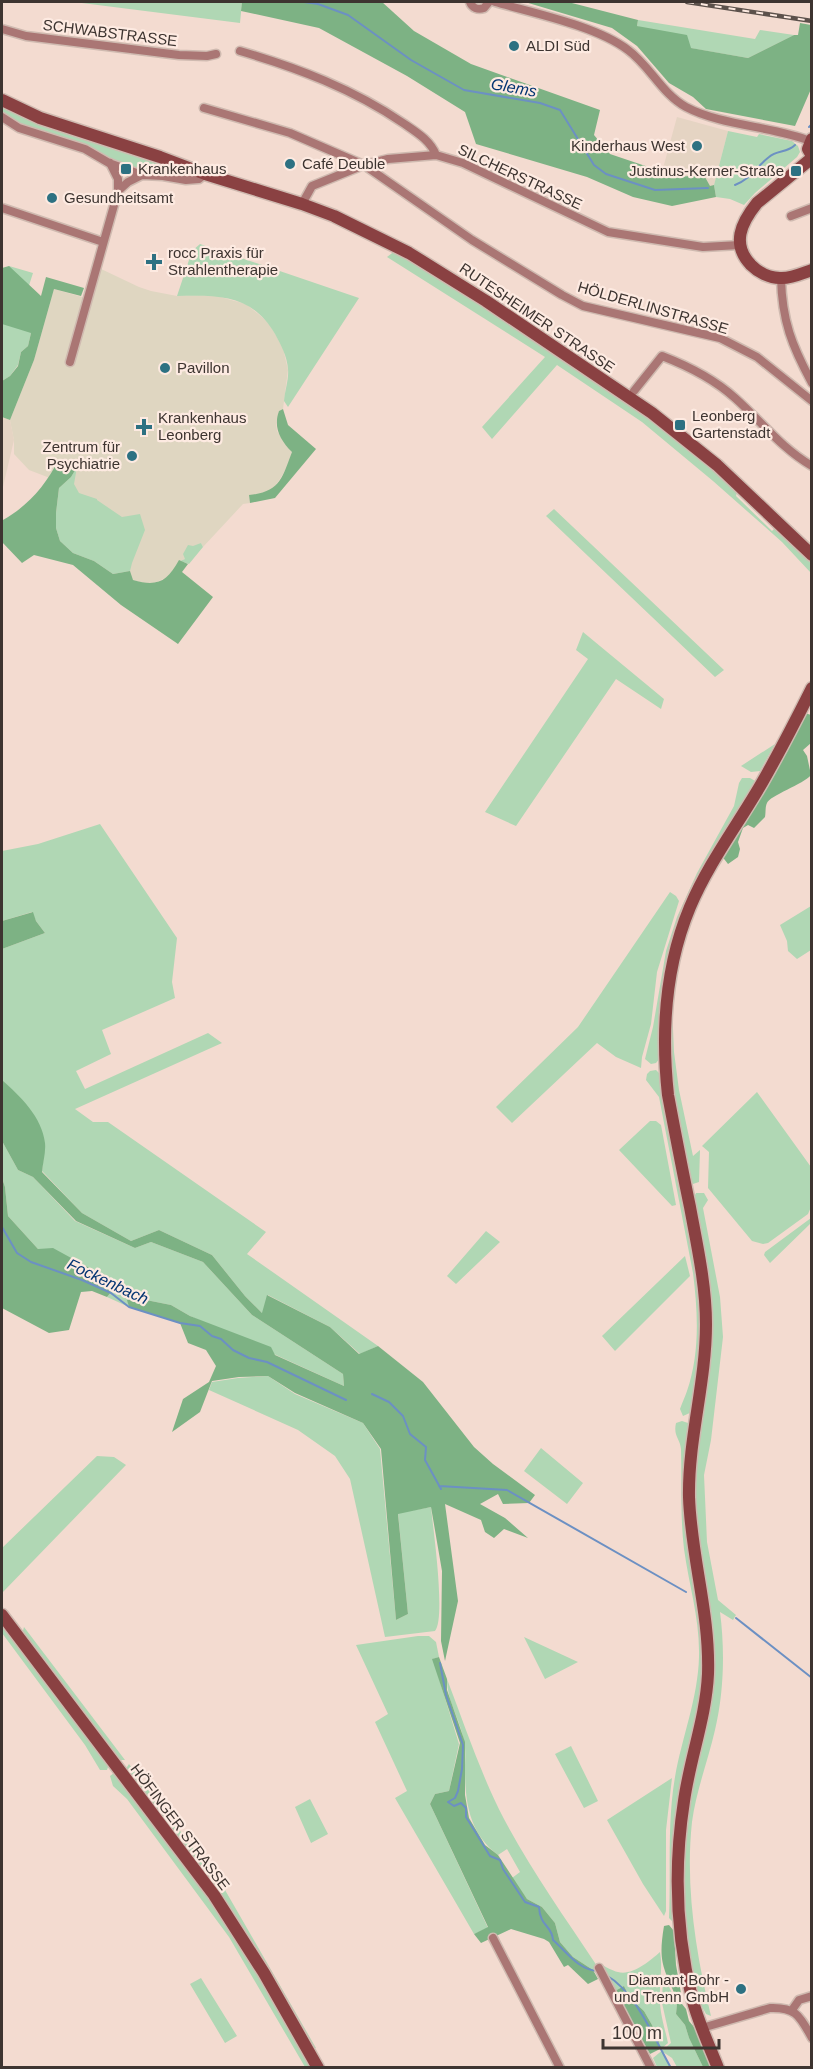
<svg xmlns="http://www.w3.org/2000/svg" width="813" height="2069" font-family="Arial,sans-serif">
  <rect width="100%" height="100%" fill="#f3dbd0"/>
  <path fill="#e5d4c3" d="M677,117L728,131L714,185L710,187L705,177H678L662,172Z
    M2,417L10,420L14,440L2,491Z"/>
  <path fill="#dfd6c1" d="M99,268L139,287L151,291L177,296L213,295L246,304L262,317L270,325L283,348L288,370L283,409L279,411L276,422L277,431L292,452L290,462L280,479L273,489L262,494L249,495L250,503L243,504L203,547L201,543L185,559L179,561L170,576L150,585L133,580L50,478L29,470L14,454V440L10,420L34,360L54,289L89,299Z"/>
  <path fill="#b0d7b4" d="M74,2H242L240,23Z
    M638,20L755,39L760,30L794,35L748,58L690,48L637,26Z
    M2,101L160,157L199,179L142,175L2,117Z
    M728,131L757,137L759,134L792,141L798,146L800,152L797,157L755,193L744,205L730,199L716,197L714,185Z
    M200,244L359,298L288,407L284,401C285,390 289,379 288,369C287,356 281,345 275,334C252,294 218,295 177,296L192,251Z
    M396,250L606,386L684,443L732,486L737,492L736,496L772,531L776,527L811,563V573L782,542L713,481L642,422L557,365L492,439L482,427L545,357L387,257Z
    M9,266L33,273L25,298L31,333L28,346L21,352L18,365L10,376L2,381V393V320Z
    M77,467L74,484L79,493L97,499V500L122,517L140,514L145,530L132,563L130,571L113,574L94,561L73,553L60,541L56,528V513L59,488L71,477Z
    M554,509L724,670L715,677L546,516Z
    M201,543L203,547L189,564L180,561L185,559L183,554L188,545L193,546Z
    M583,632L664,699L661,709L616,679L516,826L485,812L588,659L576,650Z
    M775,744L760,771L751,772L741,766Z
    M742,778H750L757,782L683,913L660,1058L656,1063L651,1064L645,1059L653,1027L666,951L677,917L697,873L734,806L739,783Z
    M100,824L177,938L172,982L175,998L102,1030L111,1054L76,1071L85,1089L208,1033L222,1043L75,1109L93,1122H108L266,1232L247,1254L378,1346L360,1354L330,1327L268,1295L263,1314L245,1296L212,1255L159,1230L131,1241L82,1213L42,1171L45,1145L14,1092L2,1080V949L45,933L36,921L32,912L2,921V851L38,844Z
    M670,892L676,896L679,901L657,972L651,1024L642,1057L641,1068L616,1057L597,1043L512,1123L496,1107L578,1027Z
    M811,906V950L797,959L788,951L787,941L780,925Z
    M672,1005L674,1052L679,1090L693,1156L700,1150L699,1182L693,1184L689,1181L668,1062Z
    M656,1070L660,1074L687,1216L703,1319L692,1412L683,1416L680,1409C682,1403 685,1397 687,1391C700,1353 698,1313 693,1273L659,1097L646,1080L647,1074L650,1071Z
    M757,1092L811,1167V1207L808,1214L768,1243L763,1244L752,1241L708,1188L709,1152L702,1146Z
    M650,1121H656L661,1125L676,1205L672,1206L619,1150Z
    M2,1141L18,1170L33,1177L75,1221L135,1248L151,1242L203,1262L252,1315L343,1374L344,1386L190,1316L171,1305L131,1297L128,1300L129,1307L107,1297L115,1287L38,1249L8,1216L5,1187L2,1178Z
    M696,1193H704L708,1200L703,1208L720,1297L723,1337L711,1440L704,1475L707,1542L718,1600L736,1615L733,1620L720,1612C725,1650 724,1692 715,1730C708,1761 696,1791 692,1822C685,1887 696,1954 711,2016L706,2014L701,2005L691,1963L686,1936L683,1884L685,1817L706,1722L694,1476L708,1372L693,1199Z
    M811,1218V1223L770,1263L764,1255L765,1252Z
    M486,1231L500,1242L456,1284L447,1276Z
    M685,1256L690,1276L615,1351L602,1336Z
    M268,1376L295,1394L363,1423L380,1449L396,1620L408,1614L398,1513L431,1507C433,1528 446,1618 435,1631L385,1637L350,1479L335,1456L298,1430L209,1390L212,1382L238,1378Z
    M682,1421L688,1423L690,1427L705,1675L675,1921H672L669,1918C671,1871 667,1824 675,1777C682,1737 698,1698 699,1657C700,1619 689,1586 684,1549C680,1515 682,1482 681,1449C680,1438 673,1436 676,1423Z
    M541,1448L583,1483L567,1504L524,1471Z
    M97,1456L114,1457L126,1465L2,1593V1548Z
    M2,1622L109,1764L107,1770H100L85,1745L2,1633Z
    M24,1627L125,1760H116L22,1634Z
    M418,1636H429L436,1642L439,1657L433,1659L459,1744L449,1791L435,1794L430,1804L488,1928L474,1934L395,1798L407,1791L375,1722L388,1714L356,1645Z
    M524,1637L578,1662L545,1679Z
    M447,1679C465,1726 481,1775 504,1819C531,1870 564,1916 595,1963L597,1967L593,1970L573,1957L560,1942L555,1923L542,1907L527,1899L512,1878L520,1872L507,1849L498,1855C469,1833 465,1802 465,1768C465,1760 466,1749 464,1741C460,1719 447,1701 447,1679Z
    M571,1746L598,1801L584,1808L555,1754Z
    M129,1764L223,1887L219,1889L212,1886L125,1770Z
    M114,1773L117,1775L232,1928L313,2067H305L229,1937L127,1799L113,1786L110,1776Z
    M672,1778L666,1830V1911L664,1916L643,1884L607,1820Z
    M310,1799L328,1834L311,1843L295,1807Z
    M225,1890L316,2048H311L220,1897L221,1892Z
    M660,1952C663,1969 659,1982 660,2000C660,2014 665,2029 668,2043L661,2049L658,2044L660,2039L644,2011L630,1998L624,1986L615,1991L600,1964C605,1966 612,1971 618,1972C632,1976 650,1961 660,1952Z
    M663,1976H664L677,2004L676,2014L685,2025L689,2038L703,2067H677L672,2058L663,2052L671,2067H657L653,2058L671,2043L662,2003Z
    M201,1978L237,2036L225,2043L190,1984Z"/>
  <path fill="#7db284" d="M242,2H382L414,31L471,64L600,110L594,135L610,154L678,177L702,175L705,177L710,186L714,185L716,197L672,206L633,197L587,177L476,144L465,112L407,76L319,28L241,11Z
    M525,2H568L638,20L637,26L687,35L691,48L748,58L794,35H798L800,23L811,25V89L795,126L706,109L693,97L669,83L637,46L612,28Z
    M9,266L41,296L46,277L84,288L81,296L54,289L34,360L10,420L2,417V381L10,376L18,366L21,352L28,346L31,333L2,324V268Z
    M283,409L288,425L316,449L275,498L250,503L249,495C280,492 282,478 292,452C280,440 273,427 279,411Z
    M59,459L74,463L77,467L71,477L59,488L56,513V528L60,541L73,553L94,561L113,574L130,571L133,580C157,587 167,582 179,560L188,564L182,572L213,597L178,644L121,605L73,565L34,555L22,563L2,542L3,520C28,506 46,485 59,459Z
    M805,713L811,715V743L803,750L807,756L811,775C804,784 769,796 767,803C765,807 766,812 765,817L754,828L748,825L743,828L738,842L740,849L738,857L728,864L721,855Z
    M33,912L36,921L45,933L2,949V921Z
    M2,1080C20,1096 42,1117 45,1143C46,1152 43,1162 42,1172L82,1213L131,1241L159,1230L212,1255L245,1296L262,1313L267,1295L330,1327L359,1354L378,1346L423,1382L474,1447L493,1464L535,1495L529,1503L503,1504L498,1494L480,1504L505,1518L528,1538L504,1529L494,1538L485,1532L481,1520L445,1504L458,1601L445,1661L441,1641L442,1571L431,1507L398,1514L408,1614L396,1620L381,1449L363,1423L295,1393L268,1376L239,1377L212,1381L200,1412L172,1432L183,1399L209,1382L216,1366L206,1350L188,1343L180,1323L129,1307L127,1300L131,1297L171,1305L190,1316L271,1347L275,1355L344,1386L343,1374L252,1315L203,1262L151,1242L135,1248L76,1221L33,1177L18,1170L2,1141Z
    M2,1178L5,1187L8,1216L38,1249L53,1248L104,1276L115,1287L107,1297L92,1291L81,1292L69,1330L49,1333L2,1308Z
    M439,1657L447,1679V1690L465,1742V1795L469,1818L485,1845L498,1855L527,1899L542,1907L555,1923L560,1942L573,1957L593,1970L598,1979L588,1984L568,1965L564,1967L549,1942L544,1939L511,1929L481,1943L474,1934L488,1927L430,1804L435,1794L449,1791L460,1743L432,1659Z
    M669,1925L674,1931L676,1965L682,1999H677C663,1967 658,1962 664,1926Z
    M624,1986L630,1998L644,2011L660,2039L658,2044L660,2049L650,2054L615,1991Z
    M677,2004H682L686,2009L689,2021L699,2033L713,2067H703L689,2038L685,2025L676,2014Z"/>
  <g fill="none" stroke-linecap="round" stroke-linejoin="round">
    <path stroke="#6c90c3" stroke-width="2" d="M304,2L318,4L348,15L411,60L464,90L540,103L560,110L594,165L606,174L655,190L708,188
      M809,127L812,124
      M735,185C751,179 756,167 769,157C777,150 787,153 795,145
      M2,1227L17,1253L31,1262L82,1280L111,1293L129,1307L180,1323L200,1326L212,1336L221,1339L233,1350L249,1358L267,1362L346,1400
      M372,1394L389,1402L403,1416L410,1434L426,1447L425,1460L441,1489
      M439,1486L507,1490L686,1592
      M736,1618L812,1678
      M440,1663L446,1695L463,1745L462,1769L458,1791L455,1798L448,1802L454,1806L461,1803L466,1808V1817L476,1833L490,1856L500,1860L503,1869L525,1902L539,1907C540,1927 552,1925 553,1940C567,1952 578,1970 598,1971
      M606,1975C636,1992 654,2038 671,2068"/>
    <defs>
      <path id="street" d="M470,2C472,8 478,10 484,8L489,2
        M495,2C533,13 597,26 628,50C650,66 662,94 686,107C722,126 772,126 810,141
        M2,29L26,36L179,55L207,56L216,54
        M240,51C298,68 353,89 403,123C416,132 430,140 436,155
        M204,108L290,133L364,165L472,240L562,295L583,306L720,338L757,357L812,401
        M2,117L19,128L85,149L109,163L142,175L163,176L186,180L199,179L205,174
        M118,191L128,182L142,175
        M302,204L312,186L364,165L388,159L436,155L463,163L608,232L703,247L740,245
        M2,208L103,242
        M791,216L812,208
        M781,278C782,321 792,346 812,383
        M70,362L118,191V179L110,163
        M634,391L662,356C688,366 714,379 735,398C761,421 781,448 812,466
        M493,1938L560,2068
        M599,1968L651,2068
        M792,2010L799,2000L812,1996
        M702,2028L770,2008C797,2007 800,2017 812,2038"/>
      <path id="secondary" d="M2,100L40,118L160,157L205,174L302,204L334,216L409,253L486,301L652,413L717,465L812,555
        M812,139L808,149L812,156
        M812,158L757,203C741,223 731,244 751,265C758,272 769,278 780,278C790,279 803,273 812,270
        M2,1615L214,1895L264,1973L318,2068
        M718,2068C709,2045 698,2022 692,1998C676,1934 674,1865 684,1801C690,1758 706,1717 708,1674C710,1613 691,1557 689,1497C688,1439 706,1383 706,1324C706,1285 697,1245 690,1207C682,1169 675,1132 668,1095C661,1031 665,967 690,907C709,862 739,823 763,781C780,751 796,720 812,688"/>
    </defs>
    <use href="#street" stroke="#cfbab0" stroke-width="11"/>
    <use href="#secondary" stroke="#cfbab0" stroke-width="15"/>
    <use href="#street" stroke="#aa7674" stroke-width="8"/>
    <use href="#secondary" stroke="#8a4142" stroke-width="12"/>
    <defs>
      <path id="rail" d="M687,2L812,21"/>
    </defs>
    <use href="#rail" stroke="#5c514b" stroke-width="4.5"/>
    <use href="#rail" stroke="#fdeae1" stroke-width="2" stroke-dasharray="7" stroke-linecap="butt"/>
  </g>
  <g fill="#2d7182" stroke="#fdeae1" stroke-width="2">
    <circle cx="514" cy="46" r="6"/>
    <circle cx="697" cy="146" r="6"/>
    <circle cx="290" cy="164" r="6"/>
    <rect x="120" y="163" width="12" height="12" rx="3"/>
    <rect x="790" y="165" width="12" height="12" rx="3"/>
    <circle cx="52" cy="198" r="6"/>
    <path d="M151 253h6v6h6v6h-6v6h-6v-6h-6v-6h6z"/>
    <circle cx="165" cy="368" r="6"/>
    <rect x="674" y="419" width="12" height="12" rx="3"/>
    <path d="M141 418h6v6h6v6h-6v6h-6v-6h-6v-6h6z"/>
    <circle cx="132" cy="456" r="6"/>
    <circle cx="741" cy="1989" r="6"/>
  </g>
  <g text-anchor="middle" stroke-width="4.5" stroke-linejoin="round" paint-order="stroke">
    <g font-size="15" fill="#3d3430" stroke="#fdeae1">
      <text transform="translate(110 33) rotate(7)" y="5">SCHWABSTRASSE</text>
      <text transform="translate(520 177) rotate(25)" y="5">SILCHERSTRASSE</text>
      <text transform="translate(653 308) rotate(16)" y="5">HÖLDERLINSTRASSE</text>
      <text transform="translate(537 318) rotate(34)" y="5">RUTESHEIMER STRASSE</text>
      <text transform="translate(180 1827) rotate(53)" y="5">HÖFINGER STRASSE</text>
    </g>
    <g font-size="15" fill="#3d3430" stroke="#fdeae1" text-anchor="start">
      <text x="526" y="51">ALDI Süd</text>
      <text x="685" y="151" text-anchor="end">Kinderhaus West</text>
      <text x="302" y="169">Café Deuble</text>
      <text x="138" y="174">Krankenhaus</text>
      <text x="784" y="176" text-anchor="end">Justinus-Kerner-Straße</text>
      <text x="64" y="203">Gesundheitsamt</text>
      <text x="168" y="258">rocc Praxis für<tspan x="168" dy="17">Strahlentherapie</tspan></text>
      <text x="177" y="373">Pavillon</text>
      <text x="692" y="421">Leonberg<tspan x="692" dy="17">Gartenstadt</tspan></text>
      <text x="158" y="423">Krankenhaus<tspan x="158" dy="17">Leonberg</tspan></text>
      <text x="120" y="452" text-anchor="end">Zentrum für<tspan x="120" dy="17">Psychiatrie</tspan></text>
      <text x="729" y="1985" text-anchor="end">Diamant Bohr -<tspan x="729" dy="17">und Trenn GmbH</tspan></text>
    </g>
    <g font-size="16" font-style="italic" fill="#033472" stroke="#fdeae1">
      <text transform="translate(514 87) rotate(10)" y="6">Glems</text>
      <text transform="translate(108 1281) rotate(25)" y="6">Fockenbach</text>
    </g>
  </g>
  <rect width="813" height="2069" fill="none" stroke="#3d3430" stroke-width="6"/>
  <path d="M603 2039v9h116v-9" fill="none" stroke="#3d3430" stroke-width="3"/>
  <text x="612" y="2039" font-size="18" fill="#3d3430" stroke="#fdeae1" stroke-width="4.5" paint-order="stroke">100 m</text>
</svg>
